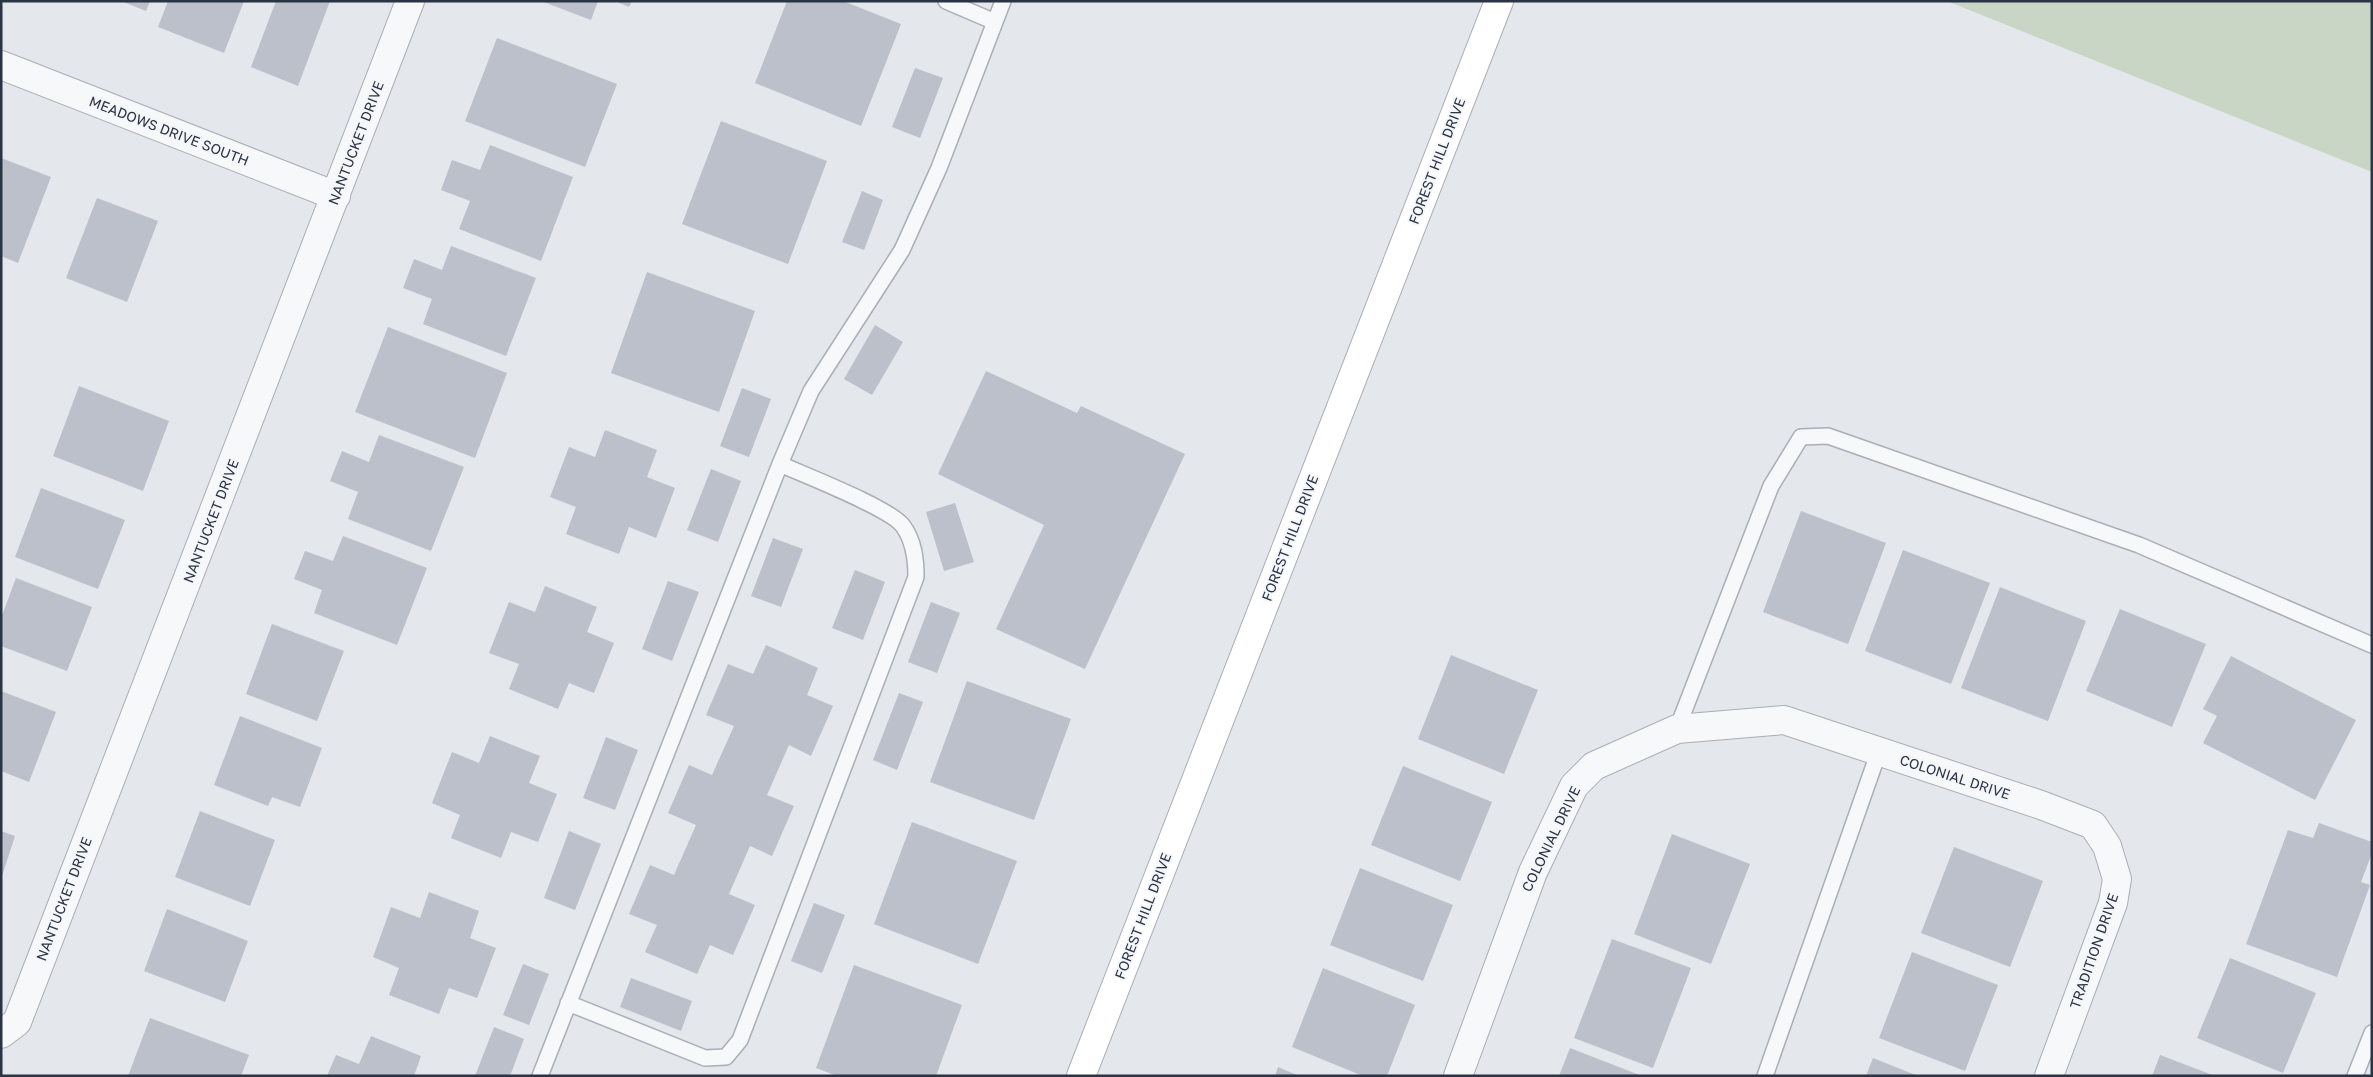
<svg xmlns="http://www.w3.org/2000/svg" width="2373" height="1077" font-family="'Golos Text',sans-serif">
  <rect width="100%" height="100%" fill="#e4e7ec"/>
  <path fill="#c9d6c5" d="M1947,1H2372V172Z"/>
  <path fill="#bbc0ca" d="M121,1H150L146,11Z
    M168,1H244L224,53L158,27Z
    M276,1H330L298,86L251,67Z
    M541,1H598L591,20Z
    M615,1H632L629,7Z
    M787,1H843L901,24L861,126L755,83Z
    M497,38L617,84L585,167L465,121Z
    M915,68L943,78L920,138L892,127Z
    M721,121L827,161L788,264L682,224Z
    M490,145L573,177L541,261L459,229L470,201L441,190L452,160L480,170Z
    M1,158L51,177L18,263L1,256Z
    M862,191L883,200L864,250L842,242Z
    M97,198L158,221L127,302L66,278Z
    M451,246L536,278L506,356L423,324L432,299L403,288L414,259L442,270Z
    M647,272L755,311L719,412L611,373Z
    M875,325L903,342L872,395L844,379Z
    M388,327L507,373L475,458L355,412Z
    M986,371L1077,413L1081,406L1185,454L1085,669L996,629L1044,525L938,474Z
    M79,386L169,421L143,491L53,456Z
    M742,388L771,399L749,457L720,446Z
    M605,430L657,450L647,477L675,488L656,538L629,527L619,554L566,534L576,507L550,497L569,447L595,457Z
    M379,435L464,467L431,551L348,519L358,492L330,481L342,451L369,462Z
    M711,469L741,481L718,542L687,530Z
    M41,488L125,520L98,589L15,557Z
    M955,503L974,562L944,571L926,512Z
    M1801,511L1886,543L1848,644L1763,612Z
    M343,536L427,568L397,645L314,613L322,590L294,579L305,551L333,561Z
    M773,538L803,549L781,607L751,596Z
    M1903,550L1990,583L1951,684L1865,651Z
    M855,570L885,582L863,640L832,628Z
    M16,578L92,607L67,671L1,646V618Z
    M668,581L699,592L672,661L642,649Z
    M545,586L597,607L587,632L614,643L594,693L569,683L558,709L509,689L519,664L489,653L509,602L535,612Z
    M2000,587L2086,621L2048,721L1961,688Z
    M931,602L960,613L937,673L908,662Z
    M2120,609L2206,644L2172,727L2086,691Z
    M272,624L344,651L317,721L246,694Z
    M766,645L818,668L807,695L833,706L811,756L789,745L767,795L794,806L772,856L750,846L729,894L755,905L733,955L710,945L697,974L645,952L657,925L629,914L650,865L674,875L696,825L668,813L689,765L712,775L734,726L706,715L728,664L753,674Z
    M1451,655L1538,690L1504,774L1418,739Z
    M2231,656L2356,720L2315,800L2203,743L2217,716L2203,709Z
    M967,681L1071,719L1034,820L930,782Z
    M1,691L56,712L29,782L1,771Z
    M899,693L923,702L897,770L873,760Z
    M240,716L322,748L300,807L272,797L268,806L214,785Z
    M490,736L540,756L529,783L557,794L538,842L511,832L501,858L451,838L460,815L432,803L452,752L479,763Z
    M606,737L638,750L615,810L583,798Z
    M1403,766L1492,802L1460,881L1371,845Z
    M200,811L275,840L250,906L175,877Z
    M912,822L1017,861L978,964L874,924Z
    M2319,823L2372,842V853L2361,882L2370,885L2337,977L2246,944L2288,830L2313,838Z
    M1,831L15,836L2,876H1Z
    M569,831L601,844L575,910L544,898Z
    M1672,834L1750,864L1711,964L1634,934Z
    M1954,847L2043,881L2010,967L1921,933Z
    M1360,868L1453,905L1423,981L1330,945Z
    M429,892L479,911L470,938L496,948L477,998L449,988L439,1014L389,995L399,968L373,957L391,907L420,918Z
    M814,903L845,915L822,973L791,961Z
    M167,909L248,941L225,1002L144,971Z
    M1612,939L1691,968L1653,1068L1574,1038Z
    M1912,952L1998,985L1965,1071L1879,1038Z
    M2230,958L2316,993L2283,1073L2197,1038Z
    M523,964L549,974L529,1025L503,1015Z
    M854,965L962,1005L936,1076H837L816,1068Z
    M1323,968L1415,1005L1387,1076H1363L1292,1047Z
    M631,978L692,1001L681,1031L620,1007Z
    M150,1018L249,1055L241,1076H128Z
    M494,1027L524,1039L510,1076H475Z
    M371,1036L421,1056L414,1076H327L336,1055L359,1064Z
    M1570,1048L1642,1076H1559Z
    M2160,1055L2215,1076H2152Z
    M1873,1058L1918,1076H1866Z
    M1278,1067L1299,1076H1275Z"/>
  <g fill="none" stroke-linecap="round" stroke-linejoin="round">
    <defs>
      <path id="lane" d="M946,1L995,22
        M1677,729L1771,486L1801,437L1828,436L2139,545L2372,645
        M568,1003L705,1058L726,1057L740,1040L916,577C916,559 914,541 903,526C890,508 804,475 780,464
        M540,1076L780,464L811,391L902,250L939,168L1003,1
        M1765,1076L1879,751
        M2355,1076L2372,1033"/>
      <path id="street" d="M1,65L336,196
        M1,1034L17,1022L410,1
        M1458,1076L1533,872L1574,786L1594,766L1677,729L1784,720L2041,805L2093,825L2107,846L2117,879L2113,903L2049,1076"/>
      <path id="secondary" d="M1081,1076L1499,1"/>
    </defs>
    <use href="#lane" stroke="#a9aeb7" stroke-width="18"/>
    <use href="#street" stroke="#a9aeb7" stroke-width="30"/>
    <use href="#secondary" stroke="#a9aeb7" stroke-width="30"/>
    <use href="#lane" stroke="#f7f8fa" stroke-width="15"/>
    <use href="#street" stroke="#f7f8fa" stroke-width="28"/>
    <use href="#secondary" stroke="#fff" stroke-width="28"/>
  </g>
  <g text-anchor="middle" stroke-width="4" stroke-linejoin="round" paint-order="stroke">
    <g font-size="14" fill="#2b3445" stroke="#f4f6f9">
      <text transform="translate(169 131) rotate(21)" y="5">MEADOWS DRIVE SOUTH</text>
      <text transform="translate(356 143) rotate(-69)" y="5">NANTUCKET DRIVE</text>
      <text transform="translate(1437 161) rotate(-69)" y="5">FOREST HILL DRIVE</text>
      <text transform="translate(211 521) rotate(-69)" y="5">NANTUCKET DRIVE</text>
      <text transform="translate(1290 538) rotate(-69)" y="5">FOREST HILL DRIVE</text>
      <text transform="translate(1955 777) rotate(18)" y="5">COLONIAL DRIVE</text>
      <text transform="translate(1551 839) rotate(-64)" y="5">COLONIAL DRIVE</text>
      <text transform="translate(64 899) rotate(-69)" y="5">NANTUCKET DRIVE</text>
      <text transform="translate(1143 916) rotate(-69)" y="5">FOREST HILL DRIVE</text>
      <text transform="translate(2094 951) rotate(-71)" y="5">TRADITION DRIVE</text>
    </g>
  </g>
  <rect width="2373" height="1077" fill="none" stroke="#2b3445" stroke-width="5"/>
</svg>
